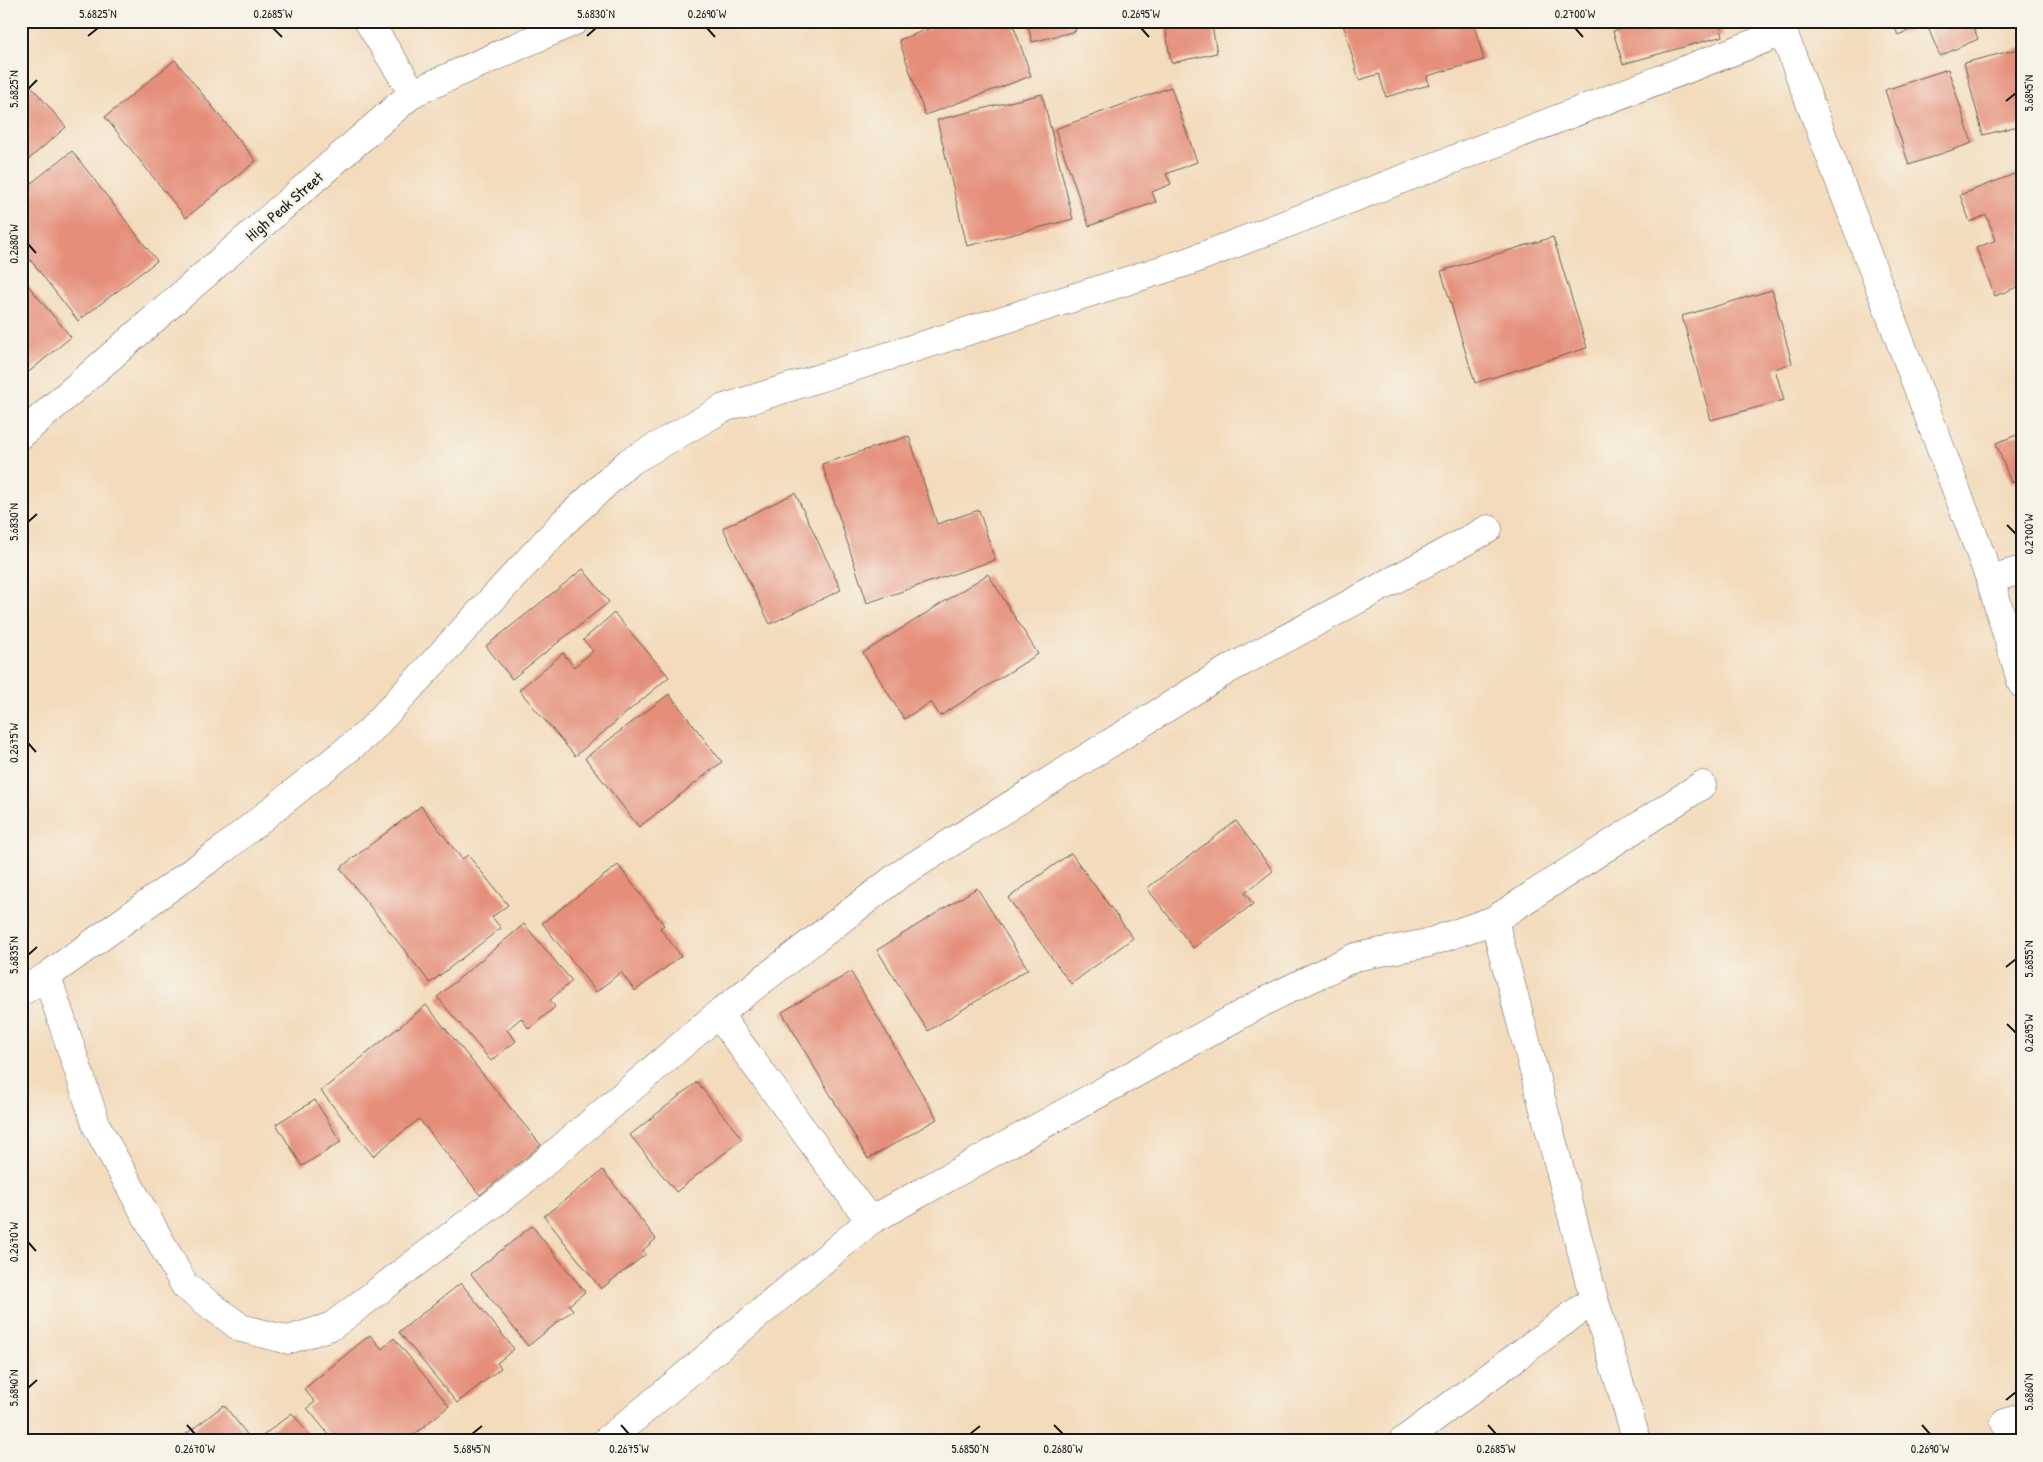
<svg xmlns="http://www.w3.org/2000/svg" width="2043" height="1462" font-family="'Patrick Hand',sans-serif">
  <rect width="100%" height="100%" fill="#f7f3e8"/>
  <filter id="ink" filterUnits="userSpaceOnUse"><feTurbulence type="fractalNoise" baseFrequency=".02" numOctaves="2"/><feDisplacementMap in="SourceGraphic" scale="10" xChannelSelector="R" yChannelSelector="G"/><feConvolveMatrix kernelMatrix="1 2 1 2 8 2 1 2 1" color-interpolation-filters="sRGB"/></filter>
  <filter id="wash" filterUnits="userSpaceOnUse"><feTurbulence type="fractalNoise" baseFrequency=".0096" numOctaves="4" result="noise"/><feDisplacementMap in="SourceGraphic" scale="20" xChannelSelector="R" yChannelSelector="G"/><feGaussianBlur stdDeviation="1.12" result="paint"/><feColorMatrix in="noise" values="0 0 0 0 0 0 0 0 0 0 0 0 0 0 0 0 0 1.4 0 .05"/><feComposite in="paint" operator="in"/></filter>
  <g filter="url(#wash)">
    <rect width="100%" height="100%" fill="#f3dbbc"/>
    <g id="blocks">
      <path fill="#e58f7a" d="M949,21H1012L1031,76L925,115L899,40Z
        M1027,21H1074L1076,31L1032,42Z
        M1164,21H1211L1217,53L1171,63Z
        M1342,21H1473L1484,60L1427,76L1429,85L1386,97L1379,74L1359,80Z
        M1648,21H1719L1723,36L1623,64L1613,31Z
        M1892,21H1971L1978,39L1940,56L1926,23L1898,35Z
        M2022,48V125L1983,135L1964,63Z
        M175,60L256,161L186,218L105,117Z
        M1948,69L1972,143L1909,165L1885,90Z
        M21,74L66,127L21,166Z
        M1171,87L1197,162L1166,174L1171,184L1152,192L1156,202L1089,226L1055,129Z
        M1042,94L1073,219L967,246L937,120Z
        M72,151L157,261L78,321L21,248V191Z
        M2022,171V285L1995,296L1976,248L1996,240L1986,215L1970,222L1960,195Z
        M1553,237L1587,348L1475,383L1441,271Z
        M21,277L71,337L25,375L21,371Z
        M1772,290L1792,363L1775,369L1784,400L1711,420L1682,316Z
        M2022,433V479L2011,483L1996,443Z
        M909,436L937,524L979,510L995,560L867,603L822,464Z
        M795,493L841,590L770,624L723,528Z
        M583,569L609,602L512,679L486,646Z
        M988,574L1038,654L940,716L931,702L904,719L863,653Z
        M614,613L669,677L575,756L519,690L563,653L574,667L593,651L583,640Z
        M669,694L722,762L639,827L585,758Z
        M421,806L462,859L468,855L508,905L492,917L501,928L430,983L340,868Z
        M1236,821L1273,871L1245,893L1253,904L1193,948L1147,888Z
        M1071,853L1133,938L1071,984L1008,898Z
        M618,865L664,925L660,928L681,956L635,991L621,972L596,992L542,923Z
        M977,888L1028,969L928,1031L877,950Z
        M524,924L572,981L550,1000L555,1007L529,1029L521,1018L507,1030L516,1041L491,1061L437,997Z
        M851,972L937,1119L868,1159L782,1012Z
        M426,1005L541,1145L480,1195L419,1119L373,1156L321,1091Z
        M697,1082L742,1139L676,1192L630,1135Z
        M315,1100L341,1142L302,1166L276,1124Z
        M603,1170L656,1239L643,1250L646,1254L601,1289L544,1216Z
        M532,1226L585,1292L569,1305L573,1310L528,1346L471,1274Z
        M461,1283L514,1349L497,1363L501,1368L457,1403L399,1332Z
        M370,1335L382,1349L394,1338L449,1406L410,1438L413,1441H334L307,1408L315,1402L304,1389Z
        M224,1405L249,1437L244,1441H177Z
        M292,1413L314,1441H256Z"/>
    </g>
  </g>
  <g filter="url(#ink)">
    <use href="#blocks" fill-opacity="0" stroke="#675f54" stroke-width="1"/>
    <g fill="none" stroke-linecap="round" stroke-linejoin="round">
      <defs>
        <path id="minor" d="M368,21L413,93
          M1779,21L1990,579L2022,684
          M21,435L413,93L575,21
          M1488,529L1224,672L899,875L718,1014L517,1186L332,1326L288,1340L241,1328L185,1286L97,1127L47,976L225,848L368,733L564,522L629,462L724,408L1190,261L1783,32
          M1990,579L2022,570
          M21,992L47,976
          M718,1014L870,1221
          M1594,1299L1637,1441
          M2005,1423L2022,1418
          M606,1441L637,1416L870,1221L1267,1000L1355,957L1428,943L1494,920
          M1403,1441L1594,1299L1494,920L1702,785"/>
      </defs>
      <use href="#minor" stroke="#675f54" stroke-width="29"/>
      <use href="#minor" stroke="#fff" stroke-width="28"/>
    </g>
  </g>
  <path fill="none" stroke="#1c1c1c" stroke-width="2" d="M273,28L282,37M707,28L715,37M1141,28L1149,37M1575,28L1583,37M88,36L98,28M587,36L596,28M28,89L37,80M2006,101L2016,93M28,244L36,253M28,522L37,514M2007,525L2016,534M28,743L36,752M28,955L37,947M2006,967L2016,959M2007,1024L2016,1033M28,1242L36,1251M28,1388L37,1380M2006,1400L2016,1392M187,1425L195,1434M621,1425L629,1434M1054,1425L1063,1434M1488,1425L1496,1434M1922,1425L1930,1434M472,1434L482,1426M970,1434L980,1426"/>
  <g text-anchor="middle" stroke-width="5" stroke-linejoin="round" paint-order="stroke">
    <g font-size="16" fill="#1c1c1c" stroke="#f7f3e8">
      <text transform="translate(284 206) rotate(-41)" y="6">High Peak Street</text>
    </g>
  </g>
  <rect width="2043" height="1462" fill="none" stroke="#f7f3e8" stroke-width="55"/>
  <rect x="28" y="28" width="1988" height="1406" fill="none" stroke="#1c1c1c" stroke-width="2"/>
  <g font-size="12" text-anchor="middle" fill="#1c1c1c">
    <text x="98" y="18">5.6825°N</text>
    <text x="273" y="18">0.2685°W</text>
    <text x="596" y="18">5.6830°N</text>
    <text x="707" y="18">0.2690°W</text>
    <text x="1141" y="18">0.2695°W</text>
    <text x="1575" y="18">0.2700°W</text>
    <text transform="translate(14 89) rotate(-90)" y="4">5.6825°N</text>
    <text transform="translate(2029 93) rotate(-90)" y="4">5.6845°N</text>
    <text transform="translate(14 244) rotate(-90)" y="4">0.2680°W</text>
    <text transform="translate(14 522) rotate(-90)" y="4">5.6830°N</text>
    <text transform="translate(2029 534) rotate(-90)" y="4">0.2700°W</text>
    <text transform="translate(14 743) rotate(-90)" y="4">0.2675°W</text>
    <text transform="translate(14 955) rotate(-90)" y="4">5.6835°N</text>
    <text transform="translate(2029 959) rotate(-90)" y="4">5.6855°N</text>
    <text transform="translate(2029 1033) rotate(-90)" y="4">0.2695°W</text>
    <text transform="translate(14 1242) rotate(-90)" y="4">0.2670°W</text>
    <text transform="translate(14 1388) rotate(-90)" y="4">5.6840°N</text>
    <text transform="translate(2029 1392) rotate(-90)" y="4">5.6860°N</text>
    <text x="195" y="1453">0.2670°W</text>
    <text x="472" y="1453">5.6845°N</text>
    <text x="629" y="1453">0.2675°W</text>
    <text x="970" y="1453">5.6850°N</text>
    <text x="1063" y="1453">0.2680°W</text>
    <text x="1496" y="1453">0.2685°W</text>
    <text x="1930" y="1453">0.2690°W</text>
  </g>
</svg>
